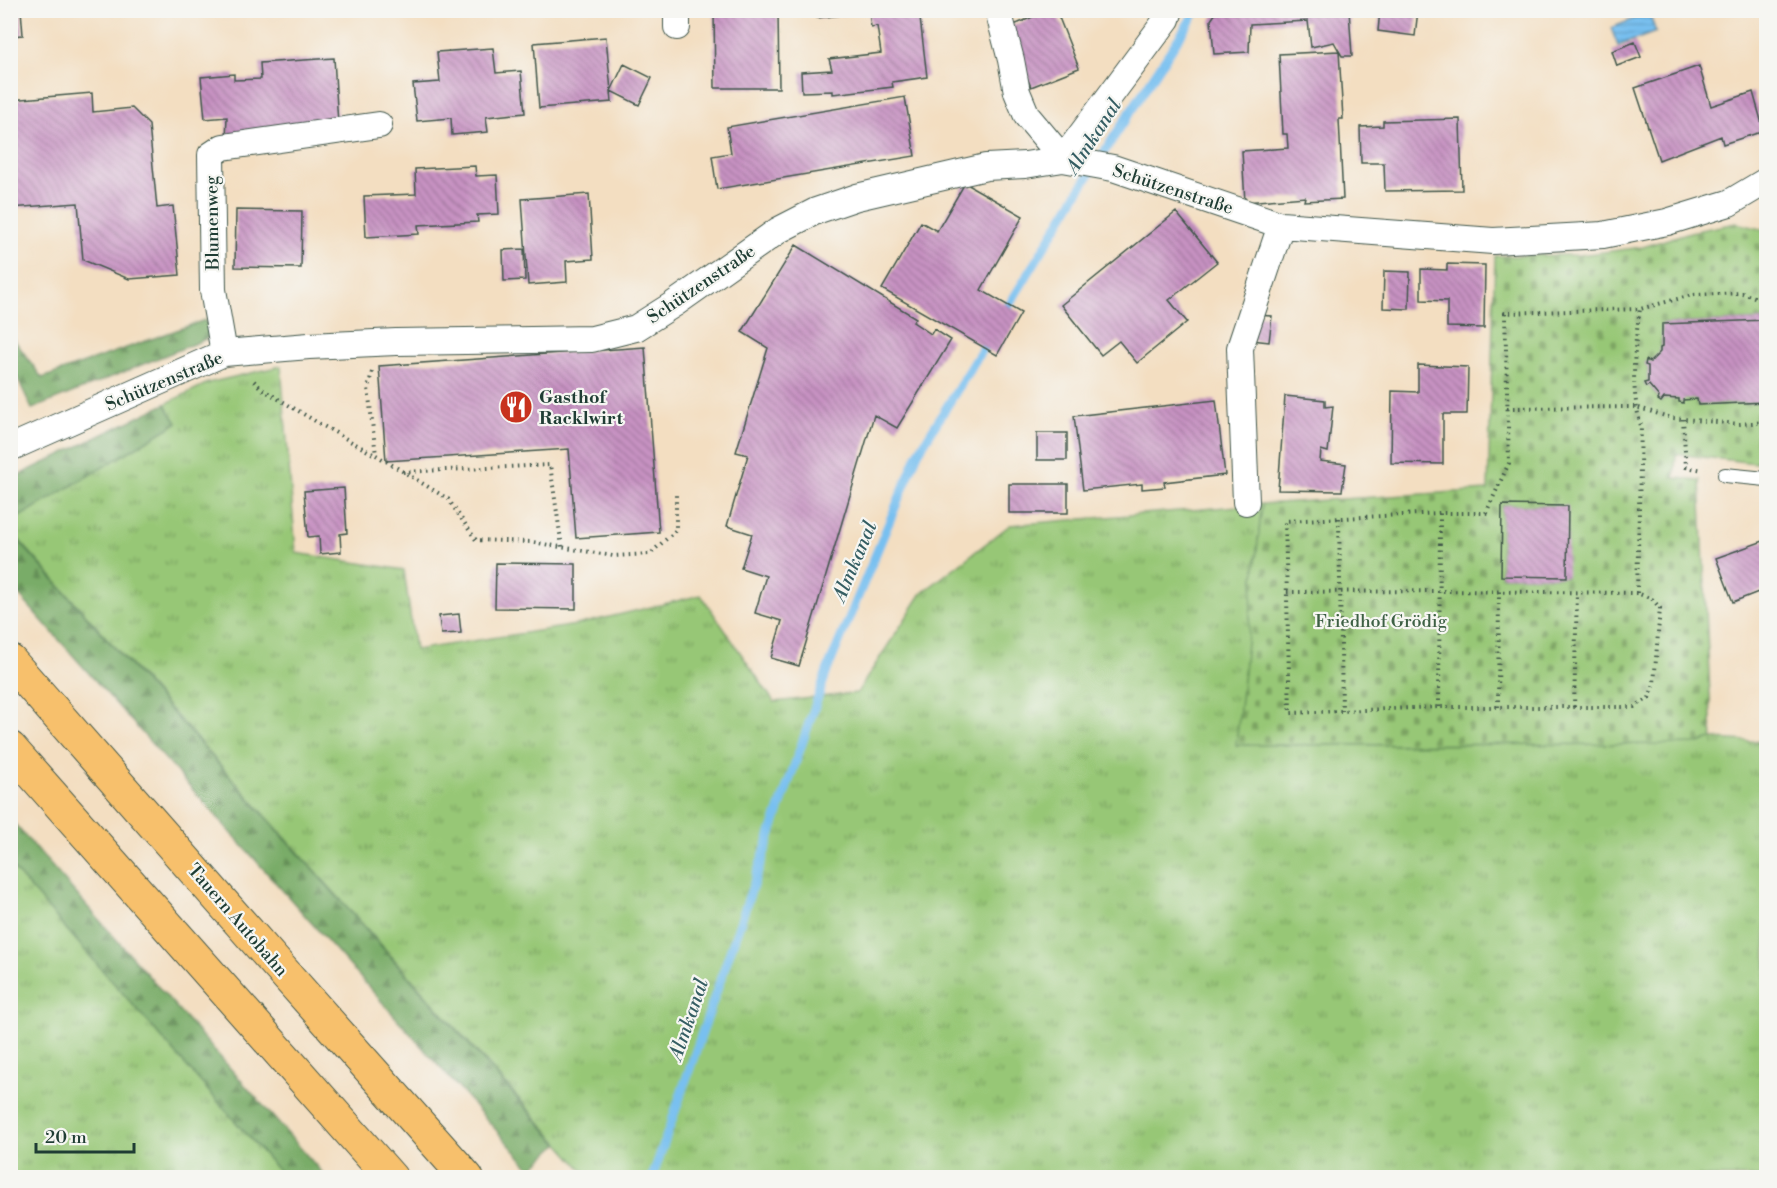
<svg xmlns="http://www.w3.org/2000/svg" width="1777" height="1188" font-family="'Libre Bodoni',serif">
  <defs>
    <pattern id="grass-tufts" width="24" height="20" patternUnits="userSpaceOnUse" patternTransform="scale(1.5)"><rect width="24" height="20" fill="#97c776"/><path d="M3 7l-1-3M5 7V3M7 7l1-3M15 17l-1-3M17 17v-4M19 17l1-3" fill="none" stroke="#7ba362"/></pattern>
    <pattern id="forest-firs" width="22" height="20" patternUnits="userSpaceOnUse" patternTransform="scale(1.5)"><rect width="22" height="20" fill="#79ac67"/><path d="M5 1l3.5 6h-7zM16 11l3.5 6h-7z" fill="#638d56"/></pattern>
    <pattern id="cemetery-stones" width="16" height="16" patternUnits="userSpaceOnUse" patternTransform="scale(1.5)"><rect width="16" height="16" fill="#97c776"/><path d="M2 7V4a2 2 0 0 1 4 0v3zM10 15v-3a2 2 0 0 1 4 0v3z" fill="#7ba362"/></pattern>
    <pattern id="water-rules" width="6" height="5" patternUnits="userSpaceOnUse" patternTransform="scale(1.5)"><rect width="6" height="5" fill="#78c0f0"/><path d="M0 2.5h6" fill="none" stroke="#629dc3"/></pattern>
    <pattern id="building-back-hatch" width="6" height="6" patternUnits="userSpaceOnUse" patternTransform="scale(1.5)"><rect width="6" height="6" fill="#c792c2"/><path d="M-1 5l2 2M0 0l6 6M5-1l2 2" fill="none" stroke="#a1789e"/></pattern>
  </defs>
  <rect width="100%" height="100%" fill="#f6f6f2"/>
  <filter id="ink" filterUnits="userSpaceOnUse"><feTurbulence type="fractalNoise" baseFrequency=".0167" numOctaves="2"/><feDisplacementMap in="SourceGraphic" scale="12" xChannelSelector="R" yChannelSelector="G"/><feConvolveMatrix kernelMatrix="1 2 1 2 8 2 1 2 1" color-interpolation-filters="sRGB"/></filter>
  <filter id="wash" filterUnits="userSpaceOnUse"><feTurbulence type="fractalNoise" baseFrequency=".008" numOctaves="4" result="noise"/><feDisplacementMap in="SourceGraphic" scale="24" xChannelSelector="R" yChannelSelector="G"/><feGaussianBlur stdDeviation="1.35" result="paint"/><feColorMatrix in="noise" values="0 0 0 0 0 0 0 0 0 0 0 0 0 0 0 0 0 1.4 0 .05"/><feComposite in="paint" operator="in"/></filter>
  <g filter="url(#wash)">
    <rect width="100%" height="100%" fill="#f3dec1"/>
    <path fill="url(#grass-tufts)" stroke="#5b8255" stroke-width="1.5" d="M281,366L296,553L404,570L415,650L576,625L701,595L774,702L857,693L922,593L1010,525L1262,504L1237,745L1695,744L1712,739L1766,742V1177H589L11,531L10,522L177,423L165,404L208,383Z
      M11,866L284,1177H11Z"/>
    <path fill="url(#forest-firs)" stroke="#4c744e" stroke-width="1.5" d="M205,320L213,336L32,409L11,364L10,334L42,378Z
      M165,404L177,423L11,522V479Z
      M10,531L558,1144L531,1169L11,586Z
      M11,820L326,1177H284L11,866Z"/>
    <path fill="url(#cemetery-stones)" stroke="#5b8255" stroke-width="1.5" fill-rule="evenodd" d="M1736,223L1766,230V320L1662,324V347L1660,348V352L1650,362L1646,361L1645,364L1648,366V382L1644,384L1646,386L1649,385L1661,402L1664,398L1697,399L1698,405L1766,402V460L1755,463L1676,454L1674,478L1700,480L1712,739L1695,744L1236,745L1262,504L1488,490L1495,256L1580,255L1643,247L1690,232ZM1502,505L1567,506L1566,577L1501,576Z"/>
    <path fill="url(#water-rules)" stroke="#4c7e92" stroke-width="1.5" d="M1649,13L1656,32L1618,46L1611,28Z"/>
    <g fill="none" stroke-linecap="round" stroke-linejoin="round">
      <path stroke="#78c0f0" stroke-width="9" d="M1003,315L1078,192L1197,10
        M652,1178L827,671L918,453L990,337"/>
    </g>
    <g id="blocks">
      <path fill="url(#building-back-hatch)" d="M10,10H21L23,35L10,36Z
        M714,10H778L779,88H715Z
        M816,10H919L927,77L892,82L893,87L833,94V91L802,92L801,72L832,70L829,59L881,53L877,26L871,27L869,12L817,18Z
        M1049,10H1056L1079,68L1031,87L1007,28Z
        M1218,10H1349L1352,56H1342L1339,51L1343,119H1339L1343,199L1304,201L1305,197L1245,202L1242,151L1288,148L1287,134H1283L1279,54L1339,51L1334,42L1311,47L1308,21L1250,24L1249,52L1214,54L1211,20Z
        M1380,10H1418L1415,36L1378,31Z
        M606,37L611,91L624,64L652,78L639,105L611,91L612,102L539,108L534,43Z
        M1635,42L1641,57L1617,66L1612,51Z
        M493,48L496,73L521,71L525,113L486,117L488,132L452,135L451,118L417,121L413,84L440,82L437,52Z
        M334,58L338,124L226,139L227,117L205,119L201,77L234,74V80L261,79L260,63Z
        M1699,66L1711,106L1753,92L1764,131L1723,144L1721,136L1659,160L1635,88Z
        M92,93L93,112L132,108L149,125L157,208L173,206L180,275L129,279L83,260L78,203L10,208V100Z
        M905,97L915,156L717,189L712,156L731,153L727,127Z
        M1460,119L1462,190L1385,191L1384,163H1361L1360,127L1383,126V121Z
        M475,166L476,176L497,175L499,214L477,215L478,222L418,225L419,234L366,237L364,196L416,194L415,169Z
        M965,183L1023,216L981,290L1021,313L997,355L882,289L921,222L937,231Z
        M589,194L593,259L566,261L567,282L528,285L522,199Z
        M236,210L302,211L301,268L235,267Z
        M1176,212L1217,262L1169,300L1187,322L1137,363L1119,341L1101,355L1061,305Z
        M796,245L916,318L913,322L931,334L934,329L951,340L897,428L874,415L799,666L771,658L782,621L755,613L766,576L741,568L752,534L727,526L748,455L736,452L768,348L742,332Z
        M524,249L525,280L504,281L503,250Z
        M1447,264L1485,265L1484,328L1447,327V301L1421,300V269L1447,270Z
        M1384,271L1410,272L1409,309L1383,308Z
        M1255,315L1272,316L1269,342L1252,340Z
        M1766,320V402L1698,405L1697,399L1683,400V403L1679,402V399L1664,398L1661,402L1658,400L1659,397L1649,385L1646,387L1644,383L1648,382V366L1645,365L1646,360L1650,362L1660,352V348L1662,347V324Z
        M645,347L659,532L576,538L569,449L386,461L379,366Z
        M1418,365L1468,367L1467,414H1443V464L1391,463L1392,391L1418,392Z
        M1285,396L1325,400V407L1333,406L1328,452L1321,450L1320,461L1346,464L1342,491L1278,490Z
        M1216,400L1225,475L1164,482L1165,487L1142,489V484L1083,490L1074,416Z
        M1037,433H1067V460H1037Z
        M1009,484H1068V513H1009Z
        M344,488L347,533L340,534L341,552L320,554L319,536L308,537L304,491Z
        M1502,505L1568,506L1567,577L1501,576Z
        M1766,540V589L1733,602L1716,558Z
        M496,563L576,564V609L495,608Z
        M459,614L461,633L441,634L439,616Z"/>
    </g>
  </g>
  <g filter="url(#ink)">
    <use href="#blocks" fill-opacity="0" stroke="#3f5549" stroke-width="1.5"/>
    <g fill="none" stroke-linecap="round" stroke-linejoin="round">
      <defs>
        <path id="lane" d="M1725,475L1766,479"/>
        <path id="street" d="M677,10V27
          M998,10L1011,60L1017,92L1027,116L1063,159
          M1063,159L1167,19L1170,10
          M224,353L213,290L211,155L223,147L379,125
          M10,448L224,353L309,346L396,342L592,339L636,328L674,304L779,230L816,211L857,197L986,167L1025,165L1063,159L1113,168L1281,225L1493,241L1603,235L1667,222L1729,203L1766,181
          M1246,502L1240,348L1281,225"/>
        <path id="highway" d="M10,661L272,959L467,1178
          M10,748L391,1178"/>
      </defs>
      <use href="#lane" stroke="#3f5549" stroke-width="16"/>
      <use href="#street" stroke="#3f5549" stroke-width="28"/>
      <use href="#highway" stroke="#3f5549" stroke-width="35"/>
      <path stroke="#3f5549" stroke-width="4" stroke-dasharray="1.5 4.5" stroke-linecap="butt" d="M372,372L368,388L376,455L448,499L476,540L532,542L613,556L650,554L676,530V494
        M254,381L262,389L320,424L375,455
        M1507,408L1636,407L1672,418L1739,424L1766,422
        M1683,419L1686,467L1703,470
        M403,472L550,465L562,547
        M1339,518L1342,711
        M1287,592L1440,591L1637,593L1652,599L1660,608L1654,684L1649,698L1634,707H1439L1290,713L1285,521L1440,513H1486L1509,463L1505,313L1640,309L1692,295L1742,293L1766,301
        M1637,593L1641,426C1630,388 1634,348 1640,309
        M1439,707L1440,513
        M1498,707L1499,591
        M1574,707L1577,593"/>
      <use href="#lane" stroke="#fff" stroke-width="14"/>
      <use href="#street" stroke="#fff" stroke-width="26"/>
      <use href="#highway" stroke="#f7c06c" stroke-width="33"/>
    </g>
  </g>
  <defs>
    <symbol id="restaurant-disc" viewBox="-11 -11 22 22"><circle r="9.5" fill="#c8321e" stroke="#f6f6f2"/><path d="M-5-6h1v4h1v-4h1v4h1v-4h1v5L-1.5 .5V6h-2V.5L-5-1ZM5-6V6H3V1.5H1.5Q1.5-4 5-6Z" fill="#fff"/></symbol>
  </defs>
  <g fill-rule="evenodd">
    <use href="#restaurant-disc" x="497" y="388" width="38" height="38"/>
  </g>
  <g text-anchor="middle" stroke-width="4.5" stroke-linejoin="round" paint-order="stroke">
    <g font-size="18" fill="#1f3d34" stroke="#f6f6f2">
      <text transform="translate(1173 189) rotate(18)" y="6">Schützenstraße</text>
      <text transform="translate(212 223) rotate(-91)" y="6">Blumenweg</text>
      <text transform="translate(701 284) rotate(-34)" y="6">Schützenstraße</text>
      <text transform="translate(164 381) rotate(-23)" y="6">Schützenstraße</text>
      <text transform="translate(238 920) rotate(49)" y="6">Tauern Autobahn</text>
    </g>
    <g font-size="18" font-weight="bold" fill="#1f3d34" stroke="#f6f6f2" text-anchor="start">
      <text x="539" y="403">Gasthof<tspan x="539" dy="21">Racklwirt</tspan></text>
    </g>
    <g font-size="18" fill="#3d6044" stroke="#f6f6f2">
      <text x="1381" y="627">Friedhof Grödig</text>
    </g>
    <g font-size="20" font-style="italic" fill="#355e63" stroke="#f6f6f2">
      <text transform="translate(1093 136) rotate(-57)" y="7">Almkanal</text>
      <text transform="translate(854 561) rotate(-67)" y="7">Almkanal</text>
      <text transform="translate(688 1019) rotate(-71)" y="7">Almkanal</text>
    </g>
  </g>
  <rect width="1777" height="1188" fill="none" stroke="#f6f6f2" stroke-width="36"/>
  <path d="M36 1143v9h98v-9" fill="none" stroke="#1f3d34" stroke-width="3"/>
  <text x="45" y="1143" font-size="18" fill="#1f3d34" stroke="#f6f6f2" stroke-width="4.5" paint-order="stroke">20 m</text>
</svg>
